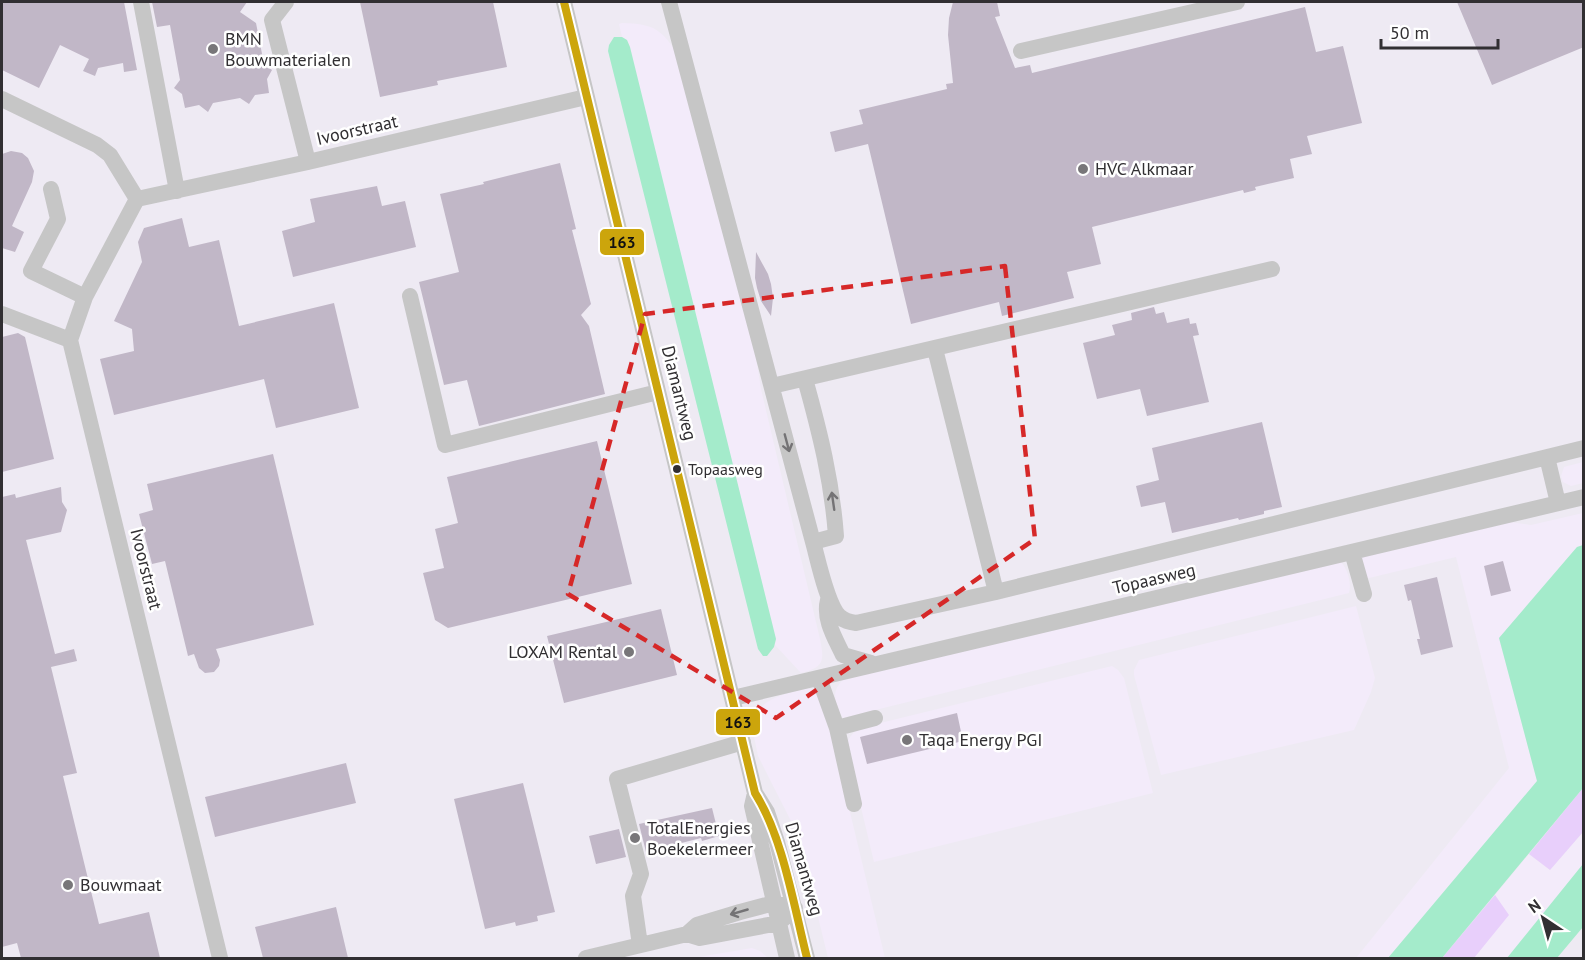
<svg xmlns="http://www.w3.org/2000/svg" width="1585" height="960" font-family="'PT Sans',sans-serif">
  <rect width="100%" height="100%" fill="#fcfafe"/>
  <path fill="#eeeaf3" d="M2,2H1583V958H2Z"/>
  <path fill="#f3ebfa" d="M622,23C655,24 661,29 679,56L755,352L761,389L820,639C825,662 823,667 801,673L775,645L776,639L627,40L622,37L619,24Z
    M1583,462V483L1571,486L1563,482L1561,476L1564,467Z
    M1583,513V545L1577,547L1499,638L1537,781L1388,958H1356L1509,768L1456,557L1365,579L1361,560L1365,554L1502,521L1531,525Z
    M1339,560C1347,567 1352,582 1349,593L843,718C835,704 830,691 844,679Z
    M1356,606L1375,678L1371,692L1354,730L1161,775L1134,675V670L1139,660Z
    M1112,666L1118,670L1124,678L1153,793L874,862L847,749C847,739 851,734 860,728Z
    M808,688L816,692L826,712L885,958H828L804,859L793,825L758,756L751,722C761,698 784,694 808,688Z
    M1583,832V864L1507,958H1474L1508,915L1495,895L1529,854L1550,870Z
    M752,948L760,951L768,958H729L726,957L693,958Z"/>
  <path fill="#e8cffb" d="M1583,788V832L1550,870L1529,854Z
    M1495,895L1509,915L1474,958H1442Z"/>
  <path fill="#a4ebcb" d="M614,37H622L627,40L630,47L776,639L774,647L767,656H763L758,649L608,51L609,45Z
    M1583,545V788L1442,958H1388L1537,781L1499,638L1577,547Z
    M1583,864V927L1557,958H1507Z"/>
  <path fill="#c1b7c7" d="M2,2H124L137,70L124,72L123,63L98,68L95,76L83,71L89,59L60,45L39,88L2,70Z
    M152,2H247L240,12L256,23L264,64L272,70L267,79L269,93L255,95L249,104L240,98L213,103L208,112L199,105L185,108L182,94L174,88L180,80L170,25L157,27Z
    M360,2H493L507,67L437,81L438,85L380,97Z
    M953,2H997L1000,16L995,17L1015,68L1030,65L1032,73L1305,7L1316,52L1343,46L1362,123L1307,136L1312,154L1290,159L1294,178L1255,187L1256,190L1244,193L1243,190L1092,227L1101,264L1067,272L1074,298L1002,316L999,302L911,324L868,144L835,152L830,132L863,124L859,110L947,89L946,84L953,83L948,35L949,18Z
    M1457,2H1584V47L1492,85Z
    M11,151L22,153L28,158L34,171L32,182L12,226L24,232L15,252L2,248V154Z
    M560,163L576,229L572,230L591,304L581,315L589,326L605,394L479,426L467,380L444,385L419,282L459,272L440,194L484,184L483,182Z
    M377,186L382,206L405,201L416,247L293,277L282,231L315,222L310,199Z
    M182,218L189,247L219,240L239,326L334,303L359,408L276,428L264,379L114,415L100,359L134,351L132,329L114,321L142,262L138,242L144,228Z
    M756,252L768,274L771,284L773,298L771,316L761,301L757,288L755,278Z
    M1154,307L1156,314L1164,312L1167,323L1189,318L1190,324L1196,323L1199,335L1193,336L1209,402L1147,416L1140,389L1097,399L1083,343L1115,335L1112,325L1132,320L1131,313Z
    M18,333L25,337L54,459L2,472V337Z
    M1262,422L1282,507L1264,511V514L1239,520L1238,518L1172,533L1165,502L1141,507L1136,486L1159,480L1152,448Z
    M597,441L632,584L448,628L435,620L423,573L444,568L435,529L458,523L447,477Z
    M273,454L314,625L216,649L220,660L219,666L214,672L205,673L199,668L194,654L188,656L165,561L152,564L139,514L153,510L147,484Z
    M61,487L62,502L67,510L61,532L26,540L55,654L74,649L77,661L51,667L77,773L63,776L99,924L149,912L160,958H21L17,943L2,947V497L15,494L16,498Z
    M1503,561L1511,591L1491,596L1484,566Z
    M1437,577L1453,647L1421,655L1417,639H1420L1411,600L1408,601L1404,585Z
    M661,609L677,675L564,703L547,636Z
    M957,713L963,741L867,764L860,737Z
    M346,763L356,803L215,837L205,797Z
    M523,783L555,912L537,916L538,921L516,926L515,922L485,929L454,799Z
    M712,808L719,836L702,841L701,838L646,852L639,824Z
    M619,829L626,857L596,864L589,836Z
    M336,907L348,958H263L255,927Z"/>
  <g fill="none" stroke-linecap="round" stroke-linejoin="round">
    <path stroke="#c6c6c6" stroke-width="16" d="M141,2L177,191
      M286,2L272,20L308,162
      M564,2L755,793L767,812L777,842L807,958
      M669,2L813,542C818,560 827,604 839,616C844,621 849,622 856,623L996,592L1584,448
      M1021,51L1237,2
      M2,99L97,145L110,155L137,199
      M51,189L58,219L31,271L85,297
      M137,199L85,297L70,340L220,958
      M137,199L308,162L586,97
      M410,296L445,445L658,392
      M2,314L70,340
      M935,349L996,592
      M805,379C820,433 832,481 836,536L813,542
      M772,386L1272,269
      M1547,457L1558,503
      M1352,552L1364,594
      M828,600C823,619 835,638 843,655L871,663
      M819,678L837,728L875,718
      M733,698L1584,497
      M837,728L854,804
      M755,793L752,806L787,958
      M687,934L697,925L740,912L774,903L783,905
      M640,945L633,896L641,874L617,779L743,742
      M586,958L687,934L700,938L779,923L795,908"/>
    <defs>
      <path id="bus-1" d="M564,2L755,793C783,837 794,907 807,958"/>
    </defs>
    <use href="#bus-1" stroke="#fff" stroke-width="12"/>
    <use href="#bus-1" stroke="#cca50c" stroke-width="8"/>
  </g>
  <defs><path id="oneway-shaft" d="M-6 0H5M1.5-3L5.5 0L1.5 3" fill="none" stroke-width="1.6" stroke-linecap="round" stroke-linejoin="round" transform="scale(1.5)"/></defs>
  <g stroke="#747375">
    <use href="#oneway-shaft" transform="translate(787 443) rotate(75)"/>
    <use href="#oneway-shaft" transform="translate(833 501) rotate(-98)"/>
    <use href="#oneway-shaft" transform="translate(739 912) rotate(164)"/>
  </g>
  <path fill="none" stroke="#d62828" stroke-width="4.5" stroke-dasharray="12 8" stroke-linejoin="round" d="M1005,266L1035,539L776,718L568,594L645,314Z"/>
  <g fill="#787679" stroke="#fff" stroke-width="2">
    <circle cx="213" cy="49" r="6"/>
    <circle cx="1083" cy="169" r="6"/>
    <circle cx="629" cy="652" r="6"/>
    <circle cx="907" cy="740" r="6"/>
    <circle cx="635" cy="838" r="6"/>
    <circle cx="68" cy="885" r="6"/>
  </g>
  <circle fill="#312f32" stroke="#fff" stroke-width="2" cx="677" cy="469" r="5"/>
  <g text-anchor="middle" stroke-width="5" stroke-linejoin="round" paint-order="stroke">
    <g font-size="16" fill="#312f32" stroke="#fff" text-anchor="start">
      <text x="688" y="475">Topaasweg</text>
    </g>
    <g font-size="18" fill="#312f32" stroke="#fff" text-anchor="start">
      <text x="225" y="45">BMN<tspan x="225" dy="21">Bouwmaterialen</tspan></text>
      <text x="1095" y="175">HVC Alkmaar</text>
      <text x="617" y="658" text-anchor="end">LOXAM Rental</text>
      <text x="919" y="746">Taqa Energy PGI</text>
      <text x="647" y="834">TotalEnergies<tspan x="647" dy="21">Boekelermeer</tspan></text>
      <text x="80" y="891">Bouwmaat</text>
    </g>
    <g font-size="18" fill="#312f32" stroke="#fff">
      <text transform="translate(357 130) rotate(-13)" y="6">Ivoorstraat</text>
      <text transform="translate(679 393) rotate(76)" y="6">Diamantweg</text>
      <text transform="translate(146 569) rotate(76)" y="6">Ivoorstraat</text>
      <text transform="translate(1154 579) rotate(-13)" y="6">Topaasweg</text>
      <text transform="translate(804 869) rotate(74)" y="6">Diamantweg</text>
    </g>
  </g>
  <g stroke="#fff" stroke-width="2">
    <rect x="599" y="228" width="46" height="28" rx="6" fill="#cca50c"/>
    <rect x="715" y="708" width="46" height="28" rx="6" fill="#cca50c"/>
  </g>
  <g font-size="16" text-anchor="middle" font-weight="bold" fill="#111">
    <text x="622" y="248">163</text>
    <text x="738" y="728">163</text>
  </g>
  <rect width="1585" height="960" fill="none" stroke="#312f32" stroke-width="6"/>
  <g transform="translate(1543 918) rotate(324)" stroke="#ffffff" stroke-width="4.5" paint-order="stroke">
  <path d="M0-4.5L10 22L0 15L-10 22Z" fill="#312f32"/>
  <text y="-9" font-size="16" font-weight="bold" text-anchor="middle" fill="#312f32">N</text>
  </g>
  <path d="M1381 39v9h117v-9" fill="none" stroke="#312f32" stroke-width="3"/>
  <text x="1390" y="39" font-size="18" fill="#312f32" stroke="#ffffff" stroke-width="4.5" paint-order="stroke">50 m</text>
</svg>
